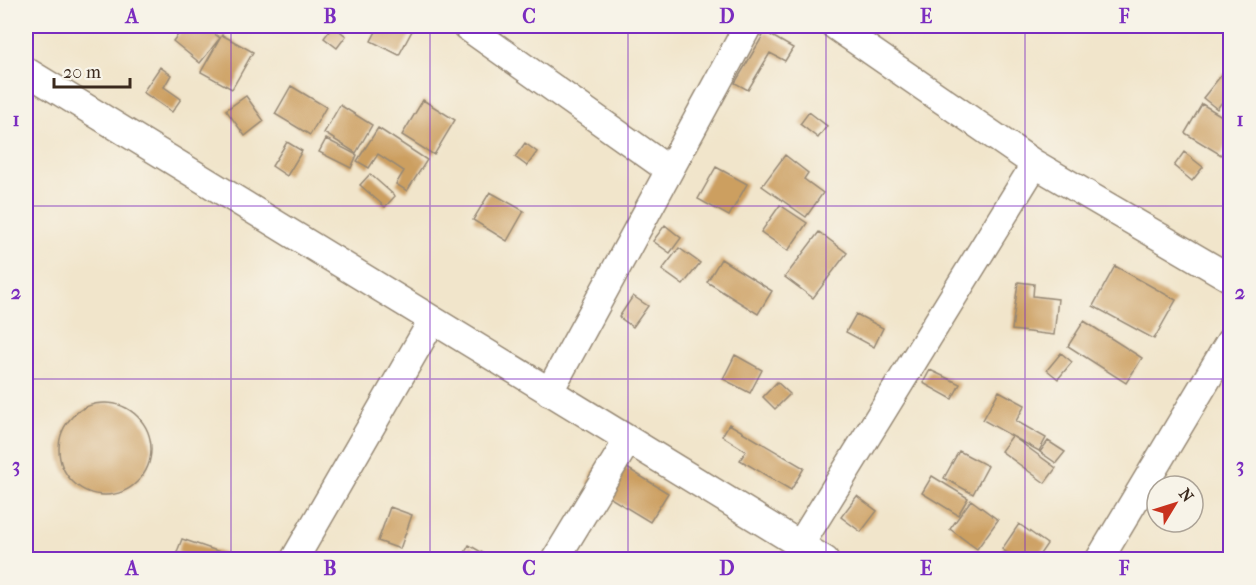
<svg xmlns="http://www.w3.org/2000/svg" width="1256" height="585" font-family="'IM FELL French Canon',serif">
  <rect width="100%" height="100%" fill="#f7f3e8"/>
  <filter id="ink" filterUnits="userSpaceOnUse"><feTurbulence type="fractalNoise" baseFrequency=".0167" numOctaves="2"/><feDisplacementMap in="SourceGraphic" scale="12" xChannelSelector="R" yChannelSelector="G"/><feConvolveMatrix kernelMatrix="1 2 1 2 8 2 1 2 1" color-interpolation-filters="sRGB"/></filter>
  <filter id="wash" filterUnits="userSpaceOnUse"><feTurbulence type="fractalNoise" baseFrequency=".008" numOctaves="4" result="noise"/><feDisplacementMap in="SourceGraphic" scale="24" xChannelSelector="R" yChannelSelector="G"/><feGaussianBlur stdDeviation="1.35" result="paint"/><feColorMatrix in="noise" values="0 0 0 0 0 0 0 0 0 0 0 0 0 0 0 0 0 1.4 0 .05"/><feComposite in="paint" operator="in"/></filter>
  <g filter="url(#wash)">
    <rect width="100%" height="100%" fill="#f1e5cb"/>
    <g id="blocks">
      <path fill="#cc9f60" d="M185,26H203L220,38L200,63L173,41Z
        M333,26L346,36L337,48L324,38Z
        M379,26H407L413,29L399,55L371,41Z
        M765,32L793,48L785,61L770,53L748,90L735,83Z
        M222,35L253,52L232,89L201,72Z
        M160,67L171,75L164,87L181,99L172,112L143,92Z
        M1223,73L1230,79V91L1217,109L1203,98Z
        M291,86L326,107L310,135L275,114Z
        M246,96L264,121L245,136L226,110Z
        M423,100L455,120L434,155L402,135Z
        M1202,104L1230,121V139L1221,155L1185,133Z
        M340,105L372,125L356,153L324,133Z
        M809,112L827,126L818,138L800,124Z
        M378,128L427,160L407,191L396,184L404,171L378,154L369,168L357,161Z
        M326,139L357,155L351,168L319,152Z
        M287,142L302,151L287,176L272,166Z
        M525,143L537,152L527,166L515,157Z
        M1184,152L1203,167L1192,181L1174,166Z
        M785,155L808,173L804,179L823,193L806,217L762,186Z
        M716,167L747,184L729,216L698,199Z
        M370,174L395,196L385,207L360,185Z
        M490,192L524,211L507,241L473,220Z
        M780,205L807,223L788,251L761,232Z
        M665,225L681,238L670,253L653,241Z
        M819,232L847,253L813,298L785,277Z
        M679,248L700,263L683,285L662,270Z
        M721,259L772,291L758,314L707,282Z
        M1115,266L1176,300L1154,339L1093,306Z
        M1018,282L1034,284L1033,296L1058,299L1054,335L1012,330Z
        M633,296L648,306L633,327L619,317Z
        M856,314L883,328L874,347L846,332Z
        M1084,321L1142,358L1126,383L1068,346Z
        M1061,353L1072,362L1058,379L1047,370Z
        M735,355L762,370L750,393L723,379Z
        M930,370L960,384L952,399L923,383Z
        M777,382L790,394L775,409L763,397Z
        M999,391L1025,405L1016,421L1046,438L1039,451L983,420Z
        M59 449a46 46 0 1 1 92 0a46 46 0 1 1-92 0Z
        M729,424L804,468L791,490L740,460L746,451L722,436Z
        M1012,436L1056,468L1045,483L1001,451Z
        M1048,441L1065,452L1056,463L1040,452Z
        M959,451L988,466L973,494L944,478Z
        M604,454L668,493L650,522L586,483Z
        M932,476L968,498L958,515L922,493Z
        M857,496L877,511L861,532L841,517Z
        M971,500L998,520L977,549L950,529Z
        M390,507L412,515L400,549L378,541Z
        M1019,524L1047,544L1036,560H1017L1002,549Z
        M182,539L226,554L224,560H197L177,552Z
        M469,545L495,560H461Z"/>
    </g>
  </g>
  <g filter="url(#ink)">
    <use href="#blocks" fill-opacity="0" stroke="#968874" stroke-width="1.5"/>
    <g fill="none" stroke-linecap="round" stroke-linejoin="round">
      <defs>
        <path id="minor" d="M466,26L669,170
          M835,26L1035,164L1230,278
          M26,71L825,560
          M549,392L748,26
          M800,545L1035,164
          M294,560L432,321
          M555,560L628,440
          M1099,560L1230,341"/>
      </defs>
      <use href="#minor" stroke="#968874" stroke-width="30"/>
      <use href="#minor" stroke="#fff" stroke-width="27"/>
    </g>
  </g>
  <path fill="none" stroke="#7b2cbf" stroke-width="1.5" stroke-opacity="0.55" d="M231,26V560M430,26V560M628,26V560M826,26V560M1025,26V560M26,206H1230M26,379H1230"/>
  <rect width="1256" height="585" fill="none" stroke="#f7f3e8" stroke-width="66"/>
  <g transform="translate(1175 504) rotate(52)"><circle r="28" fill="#f7f3e8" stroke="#aca397" stroke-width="1.5"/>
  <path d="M0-4.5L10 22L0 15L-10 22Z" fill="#c8321e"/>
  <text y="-9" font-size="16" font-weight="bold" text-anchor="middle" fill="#3b2a1e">N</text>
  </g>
  <path d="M54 78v9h76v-9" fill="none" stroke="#3b2a1e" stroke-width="3"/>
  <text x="63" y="78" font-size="18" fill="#3b2a1e" stroke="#f7f3e8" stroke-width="4.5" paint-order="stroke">20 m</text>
  <rect x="33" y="33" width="1190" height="519" fill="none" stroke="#7b2cbf" stroke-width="2"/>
  <g font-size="20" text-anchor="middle" font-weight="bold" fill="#7b2cbf">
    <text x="132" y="23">A</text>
    <text x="330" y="23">B</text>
    <text x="529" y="23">C</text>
    <text x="727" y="23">D</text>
    <text x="926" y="23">E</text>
    <text x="1124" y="23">F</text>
    <text x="16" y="126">1</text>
    <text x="1240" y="126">1</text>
    <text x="16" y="299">2</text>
    <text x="1240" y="299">2</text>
    <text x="16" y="472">3</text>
    <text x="1240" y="472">3</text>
    <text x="132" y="575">A</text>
    <text x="330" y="575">B</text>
    <text x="529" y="575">C</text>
    <text x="727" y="575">D</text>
    <text x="926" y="575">E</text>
    <text x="1124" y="575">F</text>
  </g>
</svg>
